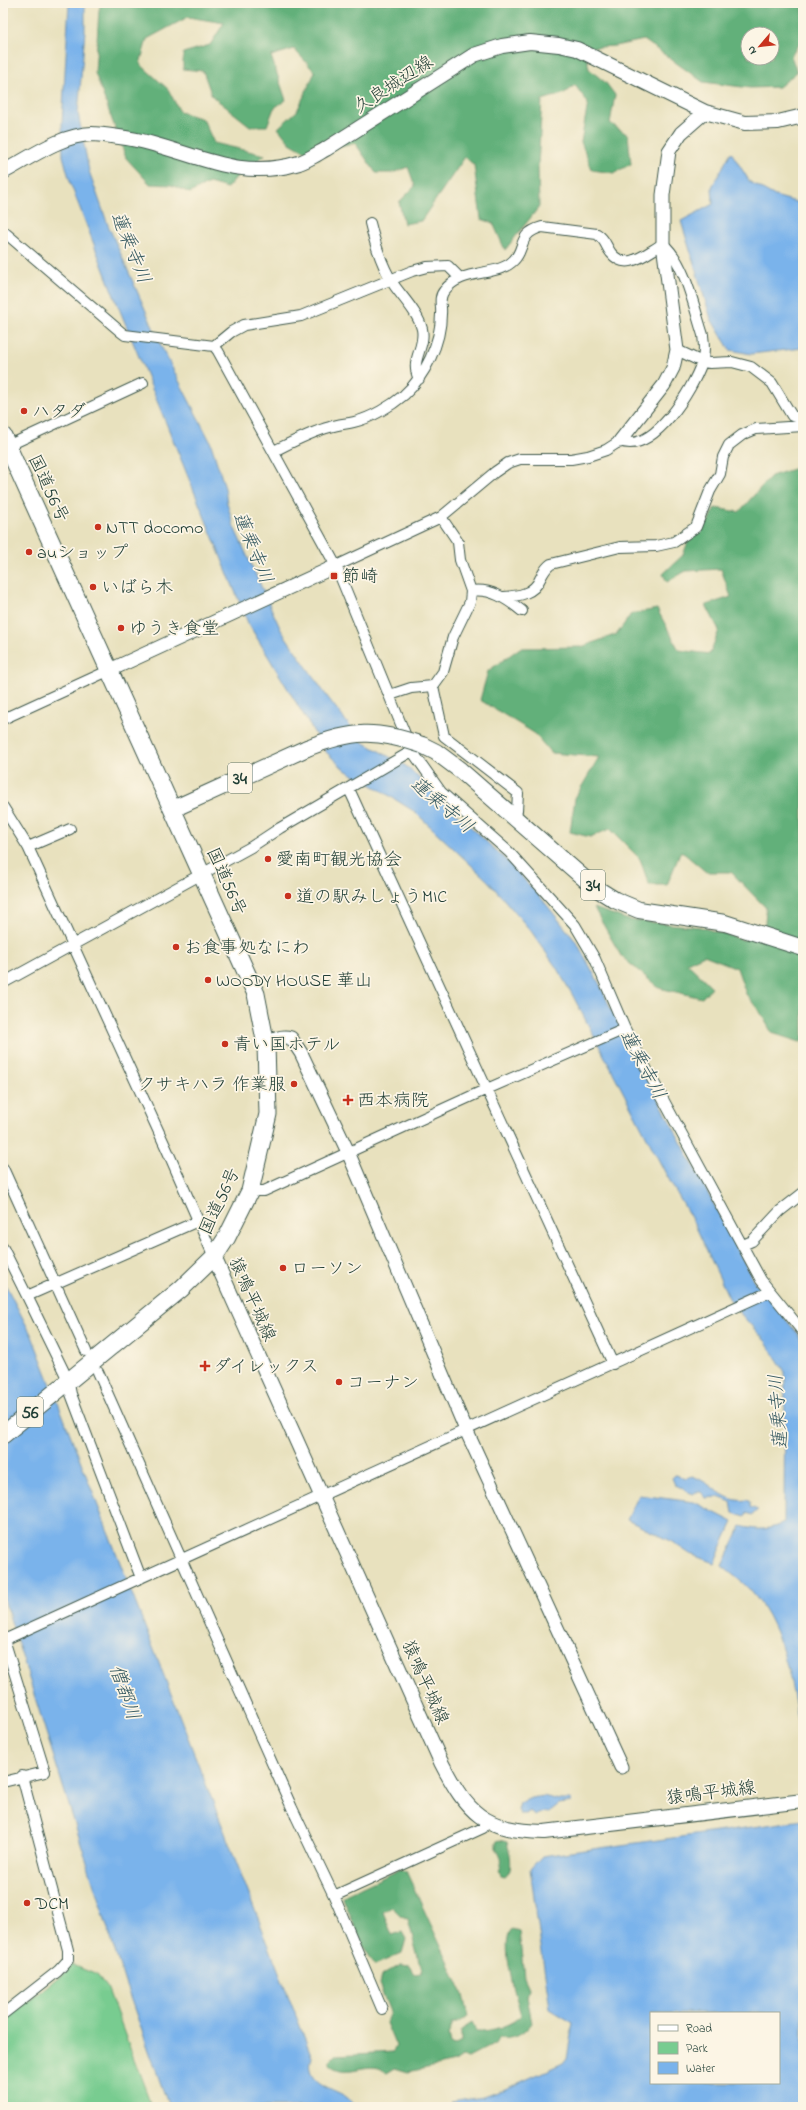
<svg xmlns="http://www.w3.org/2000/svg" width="806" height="2110" font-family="'Indie Flower','Klee One',sans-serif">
  <rect width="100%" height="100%" fill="#fcf5e5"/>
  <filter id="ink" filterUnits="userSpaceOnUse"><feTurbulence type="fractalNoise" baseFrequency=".025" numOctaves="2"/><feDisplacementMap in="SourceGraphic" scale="8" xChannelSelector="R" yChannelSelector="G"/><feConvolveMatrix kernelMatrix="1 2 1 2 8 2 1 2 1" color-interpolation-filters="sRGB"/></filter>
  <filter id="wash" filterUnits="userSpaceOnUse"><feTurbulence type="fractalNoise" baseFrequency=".012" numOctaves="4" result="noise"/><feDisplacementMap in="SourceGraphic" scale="16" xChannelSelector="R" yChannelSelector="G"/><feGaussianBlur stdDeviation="0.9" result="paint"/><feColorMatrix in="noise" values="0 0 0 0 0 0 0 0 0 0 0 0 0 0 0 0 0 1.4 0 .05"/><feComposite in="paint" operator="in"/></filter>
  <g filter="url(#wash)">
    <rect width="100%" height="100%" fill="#e8e1be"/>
    <path fill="#78cc90" stroke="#4c8462" d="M73,1965L97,1975L107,1987L152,2107H3V2022Z"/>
    <path fill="#62b07a" stroke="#407657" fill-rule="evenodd" d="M101,3H803V39L791,56L797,72L779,87L750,88L703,82L644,40L615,46L585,48L589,69L606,83L615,95L610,123L628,135L631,164L614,173L592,170L581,142L588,103L575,85L563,94L542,100L538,166L539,207L505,250L493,223L481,219L474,165L465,157L421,221L404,224L399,202L415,186L408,167L392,173H376L355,143L338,146L318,159L290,143L278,128L297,111L315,72L294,49L271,56L286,100L274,108L267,126H250L212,96L203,71L183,69V53L210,45L224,23L188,17L147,39L140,64L168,89L180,112L203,119L214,143L265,155L240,173L227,188L209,183L190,193L171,185L150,184L126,158L95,73L99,10ZM748,34H772V58H748Z
      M803,466V1041L800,1042L772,1033L760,1012L746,994L737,968L704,955L687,963L712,987L702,998L659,988L621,956L594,908L629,920L700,927L744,940L765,924L766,908L731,872H706L681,851L667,885H649L640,859L610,829L590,837L570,832L575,798L599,757L551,753L534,733L480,700L488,671L520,648L581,647L617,634L631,614L657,609L679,650L710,654L719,630L706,605L731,597L721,569L686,571L667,582L663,574L683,555L689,539L708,522L715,508L739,512L771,476Z
      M499,1840L507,1842C509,1852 515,1869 505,1876L501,1875L499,1871C503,1862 502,1856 496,1848V1842Z
      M401,1869L406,1871L463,1994L468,2017L457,2023H453L448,2035L450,2044L454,2046L461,2042V2030L472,2023L476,2031C490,2032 513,2025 521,2015C516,1998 499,1941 512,1929L519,1931L524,1977L529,1988L527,1997L532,2022C523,2034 514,2039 499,2037L495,2044L468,2058L462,2057L455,2062L408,2072L395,2068L387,2073C384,2072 381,2069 378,2068C361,2064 345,2078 330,2064V2060L335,2055L393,2052L396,2046L386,2022L390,2012L379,1984L381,1976L401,1965L410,1966L415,1974L421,1973L423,1969L419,1962L408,1919L400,1915L392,1907L383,1912L392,1935L402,1932L406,1939L402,1953L375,1965L363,1946L343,1898L345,1895Z"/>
    <path fill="#7ab3eb" stroke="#4c7890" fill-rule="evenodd" d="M69,3H85V31L78,113L89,171L108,225L163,350L210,441L225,488L227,503L234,527L281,630L326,695L361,741L406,766L507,861L542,899L577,943L600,985L610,1007L754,1281L797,1333L803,1344V1750C794,1699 787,1630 750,1590C742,1581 731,1574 722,1566L741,1526C758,1531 768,1530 784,1523L785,1372L767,1343L740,1313L729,1298L695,1225L667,1176L572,994L556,967L531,931L488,881L415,812L382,791L345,770L326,752L248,623L112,291L71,185L63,156L62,124Z
      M731,152L750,182L775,196L803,204V348L751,354L730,350L711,319L681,221L713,204L712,187Z
      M3,1280L32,1336L312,2057C304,2083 330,2087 345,2096C350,2099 352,2104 357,2107H169L125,1983L3,1596Z
      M675,1475L686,1478L692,1476C712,1482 724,1504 747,1500L750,1502V1507L758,1510L752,1515L747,1513L745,1517L733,1513L731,1502L718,1497L706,1498L701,1492H696L693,1494C685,1492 682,1487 675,1485L672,1478Z
      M639,1495L694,1502L733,1522L714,1563L690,1554L669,1540L627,1520Z
      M543,1796L559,1800H570L572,1802L559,1804L548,1813L543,1812L534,1816L530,1811L526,1814H520L518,1810L520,1803L531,1798Z
      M803,1820V2107H462L450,2102L484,2097L503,2090L563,2063L567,2058L573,2023L550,2009L530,1869L542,1856ZM651,2013H779V2083H651Z"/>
  </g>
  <g filter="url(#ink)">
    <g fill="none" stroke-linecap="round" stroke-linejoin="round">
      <defs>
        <path id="minor" d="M370,223C375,244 382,267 394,285C403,298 418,313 422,329C426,348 409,360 419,379
          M3,231L121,332L125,335L214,346L218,351L336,566L412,751L441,792L509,852L575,925L595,959L625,1029L761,1280L803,1332
          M214,346L231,332L244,325L301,316L412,271L427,267L448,266L459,277
          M677,350L702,362L710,363L732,362L751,367L772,383L792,416L803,419
          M3,448L143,383
          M274,451C292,442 311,432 330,427C338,424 346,424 354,422C371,418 391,406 404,395C425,376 441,343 441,314C442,306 438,298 444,291C462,267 497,278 514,260C526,248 517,234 542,227L597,234C606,240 605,245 611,253C627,273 647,252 663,244C685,262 694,308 703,335C704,343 705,354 702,362C693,389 653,455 620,441L606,450L588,456L571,459H520L508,463L495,472L441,517L336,566
          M471,591C491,588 507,599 522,611
          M504,597C518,596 534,594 540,579C544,572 545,568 551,564L620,547L656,546L674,542L696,527L710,491L720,474L723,457L729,445L742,435L756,429L803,426
          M433,686L444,736L518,793L517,811
          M390,695L411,688L433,686L443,672L453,637L470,602L471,591L460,560L458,542L441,517
          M3,719L110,670
          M349,789L613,1364
          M3,807L28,847L168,1152L214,1257
          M28,847L70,829
          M3,983L251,847L280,828L412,751
          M3,1168L86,1351
          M250,1191H264L487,1089L625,1029
          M743,1245L752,1241L780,1211L803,1193
          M3,1248L27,1296L198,1221
          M27,1296L68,1380L71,1394L141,1578
          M98,1372L292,1808L334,1896L382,2009
          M3,1636L45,1772L3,1782
          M4,1640L769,1292
          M334,1896L483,1828L487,1821
          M3,2014L58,1971L68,1960V1950L22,1776"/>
        <path id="tertiary" d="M620,441L664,385L673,368L677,350L663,244V195L669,151L681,133L705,112
          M110,670L336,566
          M266,1045C275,1039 281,1035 291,1038L301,1053L348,1152L466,1430L621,1767"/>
        <path id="secondary" d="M3,172C30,158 60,135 92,134C100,134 110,136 119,137C184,145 231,184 299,163C308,160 317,154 326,149L474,55L502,46L530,42L559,45L577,49L705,112L745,123L778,122L803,116
          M214,1257L441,1762C467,1813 484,1831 544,1832L803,1801"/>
        <path id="primary" d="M422,745L436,752L460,770L594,887L615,900L639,910L725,923L803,948
          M173,809L307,748"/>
        <path id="trunk" d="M3,436L256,994L266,1045L268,1114L250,1191L227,1237L214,1257L181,1289L3,1435"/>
      </defs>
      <use href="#minor" stroke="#3d5649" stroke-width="12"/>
      <use href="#tertiary" stroke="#3d5649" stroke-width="15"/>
      <use href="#secondary" stroke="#3d5649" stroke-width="16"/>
      <use href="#primary" stroke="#3d5649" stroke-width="18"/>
      <use href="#trunk" stroke="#3d5649" stroke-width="19"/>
      <use href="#minor" stroke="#fff" stroke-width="10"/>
      <use href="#tertiary" stroke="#fff" stroke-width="13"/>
      <use href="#secondary" stroke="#fff" stroke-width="14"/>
      <use href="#primary" stroke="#fff" stroke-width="16"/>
      <use href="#trunk" stroke="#fff" stroke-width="17"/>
      <defs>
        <path id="primary-bridge" d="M307,748C352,730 376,729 422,745"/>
      </defs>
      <use href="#primary-bridge" stroke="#3d5649" stroke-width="18" stroke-linecap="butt"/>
      <use href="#primary-bridge" stroke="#fff" stroke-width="16"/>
    </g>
  </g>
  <g fill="#c8321e" stroke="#fcf5e5" stroke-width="1.5">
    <circle cx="24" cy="411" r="4"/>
    <circle cx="98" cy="527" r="4"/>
    <circle cx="29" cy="552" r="4"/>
    <rect x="330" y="572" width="8" height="8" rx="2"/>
    <circle cx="93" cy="587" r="4"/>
    <circle cx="121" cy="628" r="4"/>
    <circle cx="268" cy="859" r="4"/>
    <circle cx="288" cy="896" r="4"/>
    <circle cx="176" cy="947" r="4"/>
    <circle cx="208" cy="980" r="4"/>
    <circle cx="225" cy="1044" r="4"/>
    <circle cx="294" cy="1084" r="4"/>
    <path d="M346 1094h4v4h4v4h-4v4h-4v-4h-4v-4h4z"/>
    <circle cx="283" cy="1268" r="4"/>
    <path d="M203 1360h4v4h4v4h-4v4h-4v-4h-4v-4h4z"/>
    <circle cx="339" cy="1382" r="4"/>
    <circle cx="27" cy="1903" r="4"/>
  </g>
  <g text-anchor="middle" stroke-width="3.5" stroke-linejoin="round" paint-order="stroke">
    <g fill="#fcf5e5" stroke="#617469" stroke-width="1">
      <rect x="228" y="763" width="24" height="30" rx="3"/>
      <rect x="581" y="870" width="24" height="30" rx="3"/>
      <rect x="17" y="1397" width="26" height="30" rx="3"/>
    </g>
    <g font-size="17" font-weight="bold" fill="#1f3d34">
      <text x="240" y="784">34</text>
      <text x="593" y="891">34</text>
      <text x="30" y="1418">56</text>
    </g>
    <g font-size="18" fill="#1f3d34" stroke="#fcf5e5">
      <text transform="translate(393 84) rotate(-33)" y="6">久良城辺線</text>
      <text transform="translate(49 488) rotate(65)" y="6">国道56号</text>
      <text transform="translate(227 881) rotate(66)" y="6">国道56号</text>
      <text transform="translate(219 1201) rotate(-65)" y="6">国道56号</text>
      <text transform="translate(253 1299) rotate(66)" y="6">猿鳴平城線</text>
      <text transform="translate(426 1682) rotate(66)" y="6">猿鳴平城線</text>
      <text transform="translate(711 1792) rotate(-7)" y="6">猿鳴平城線</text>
    </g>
    <g font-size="18" fill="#1f3d34" stroke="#fcf5e5" text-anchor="start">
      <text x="32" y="417">ハタダ</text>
      <text x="106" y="533">NTT docomo</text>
      <text x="37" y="558">auショップ</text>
      <text x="342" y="582">節崎</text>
      <text x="101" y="593">いばら木</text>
      <text x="129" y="634">ゆうき食堂</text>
      <text x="276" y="865">愛南町観光協会</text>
      <text x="296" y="902">道の駅みしょうMIC</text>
      <text x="184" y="953">お食事処なにわ</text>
      <text x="216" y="986">WOODY HOUSE 華山</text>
      <text x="233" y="1050">青い国ホテル</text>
      <text x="286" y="1090" text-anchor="end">クサキハラ 作業服</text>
      <text x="357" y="1106">西本病院</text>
      <text x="291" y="1274">ローソン</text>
      <text x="213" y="1372">ダイレックス</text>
      <text x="347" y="1388">コーナン</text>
      <text x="35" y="1909">DCM</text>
    </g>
    <g font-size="19" font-style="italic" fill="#365a62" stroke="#fcf5e5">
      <text transform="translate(132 247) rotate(68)" y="7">蓮乗寺川</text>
      <text transform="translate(254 547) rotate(68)" y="7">蓮乗寺川</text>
      <text transform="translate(443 804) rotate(40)" y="7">蓮乗寺川</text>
      <text transform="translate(644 1064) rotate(62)" y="7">蓮乗寺川</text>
      <text transform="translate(777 1412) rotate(-94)" y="7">蓮乗寺川</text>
      <text transform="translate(126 1692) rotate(71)" y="7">僧都川</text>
    </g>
  </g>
  <rect width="806" height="2110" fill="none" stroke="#fcf5e5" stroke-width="16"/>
  <rect x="650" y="2012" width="130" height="72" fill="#fcf5e5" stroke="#a4ab9e"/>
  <rect x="658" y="2025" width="20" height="6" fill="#ffffff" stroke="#a4ab9e"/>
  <text x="686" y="2032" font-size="12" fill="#1f3d34">Road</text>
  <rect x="658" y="2042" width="20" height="12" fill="#78cc90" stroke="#a4ab9e"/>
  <text x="686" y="2052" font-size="12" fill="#1f3d34">Park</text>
  <rect x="658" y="2062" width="20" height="12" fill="#7ab3eb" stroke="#a4ab9e"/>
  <text x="686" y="2072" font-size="12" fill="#1f3d34">Water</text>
  <g transform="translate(760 46) rotate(242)"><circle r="19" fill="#fcf5e5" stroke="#a4ab9e"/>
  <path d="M0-3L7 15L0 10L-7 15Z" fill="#c8321e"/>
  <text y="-6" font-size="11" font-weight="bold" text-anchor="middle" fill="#1f3d34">N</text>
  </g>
</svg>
